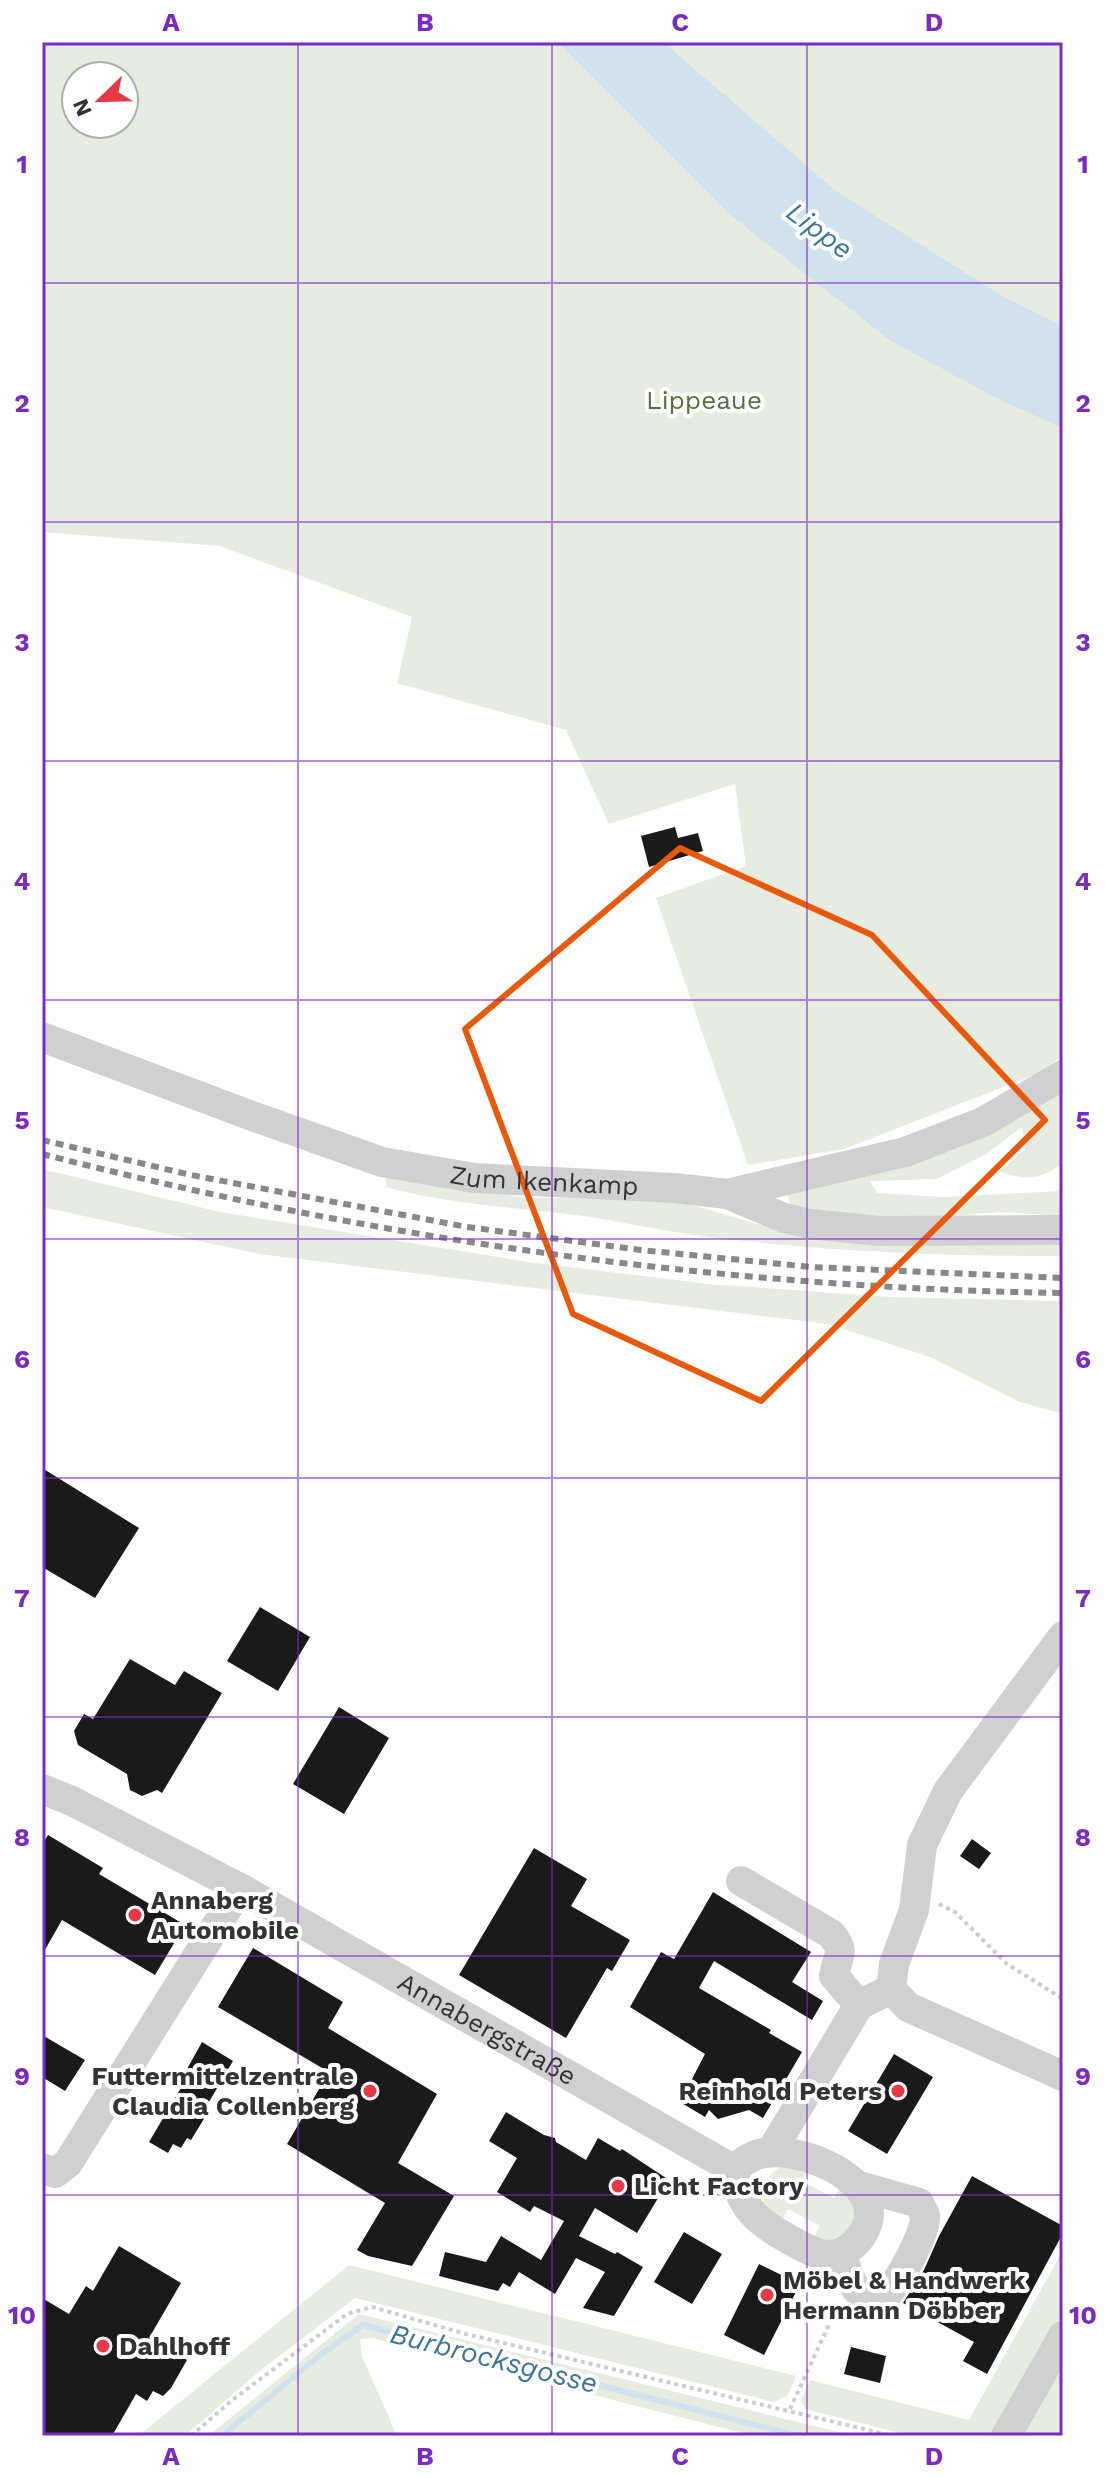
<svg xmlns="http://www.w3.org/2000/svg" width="1105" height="2478" font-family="'Work Sans',sans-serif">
  <rect width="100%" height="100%" fill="#fff"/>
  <path fill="#e6ecdf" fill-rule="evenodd" d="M42,42H1063V1054L1044,1071L844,1149L748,1165L656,898L746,866L735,784L609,824L566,730L397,683L412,617L220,546L42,532ZM76,76H124V124H76Z
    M1063,1083V1163C1040,1180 1025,1181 999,1171L1025,1150L1022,1127L986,1154L937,1179L870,1181L877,1193L944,1197L1063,1191V1216L1002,1212L872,1222L790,1205L788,1196L791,1188Z
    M42,1169L220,1212L528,1262L709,1284L891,1297L1063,1301V1414L1020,1402L930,1357L828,1324L259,1254L42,1207Z
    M386,1173L527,1198L622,1197L680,1201L788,1233L1063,1240V1256C935,1256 807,1251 680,1233C648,1228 617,1221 584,1216C518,1207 451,1205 386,1187Z
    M783,2166L808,2167L802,2181L834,2198L841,2184L847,2186L858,2221L842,2240L812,2241L820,2226L788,2209L779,2225L764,2207C761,2187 766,2175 783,2166Z
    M1063,2250V2313L993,2436H911L805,2409L801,2400L810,2380L969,2420Z
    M349,2265L796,2376L787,2396L774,2402L355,2298L261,2370L185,2436H138Z
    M359,2314L855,2436H754L372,2338L360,2339L362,2356L397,2436H208Z
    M1063,2368V2436H1019Z"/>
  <path fill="#cfe2ee" d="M557,42H663L836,191L1002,296L1063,326V428L996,398L891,341L729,214Z"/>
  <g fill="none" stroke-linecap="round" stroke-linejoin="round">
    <path stroke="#cfe2ee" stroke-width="6" d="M222,2436L320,2355L363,2325L799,2436"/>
  </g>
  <path fill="#1a1a1a" d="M675,827L678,838L698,833L703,851L649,867L641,836Z
    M42,1468L139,1528L95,1598L42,1567Z
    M260,1607L310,1637L278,1691L227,1661Z
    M130,1659L175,1685L184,1671L222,1693L162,1793L157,1790L142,1796L130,1790L127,1774L78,1745L74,1731L84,1714L93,1719Z
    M339,1707L389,1738L344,1814L293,1784Z
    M48,1835L103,1868L99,1874L185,1925L155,1975L62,1920L42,1955V1845Z
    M972,1839L991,1853L979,1869L960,1856Z
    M534,1848L587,1879L571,1906L630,1940L612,1971L607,1968L566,2038L459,1975Z
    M713,1892L811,1952L792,1982L823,2001L812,2020L714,1961L699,1988L771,2030L769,2033L802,2052L763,2118L749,2110L718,2119L709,2110L705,2117L680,2102L705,2054L630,2007L661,1952L674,1959Z
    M253,1948L343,2002L328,2028L437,2094L398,2163L454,2196L412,2266L368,2256L357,2250L385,2203L287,2144L329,2072L218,2007Z
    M42,2035L85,2060L65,2091L42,2077Z
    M202,2042L233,2061L206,2107L210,2109L191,2140L187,2138L181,2148L173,2144L168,2153L149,2142L191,2071L187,2069Z
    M894,2054L933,2077L887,2154L848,2131Z
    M506,2112L544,2135L555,2138L556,2142L586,2160L598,2138L620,2151L622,2149L669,2180L637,2233L595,2208L579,2236L615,2254L617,2252L643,2267L614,2316L583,2308L605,2272L576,2258L555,2294L519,2272L510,2287L503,2283L498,2291L439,2276L445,2252L486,2262L501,2236L541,2260L564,2221L534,2206L530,2212L497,2192L517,2158L489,2141Z
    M972,2176L1063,2226V2233L987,2374L963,2361L974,2342L903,2303L924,2270L939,2236Z
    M684,2232L722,2254L692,2304L654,2282Z
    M119,2246L181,2283L149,2338L187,2360L171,2388L163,2396L153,2391L147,2401L136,2394L112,2436H42V2298L69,2314L86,2286L93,2291Z
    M759,2264L800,2284L764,2355L724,2335Z
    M851,2347L886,2356L880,2383L844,2374Z"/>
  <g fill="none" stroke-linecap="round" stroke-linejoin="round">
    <path stroke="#cdcdcd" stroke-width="4" stroke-dasharray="4 4" stroke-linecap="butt" d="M939,1904L955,1912L1007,1964L1063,1999
      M790,2409L838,2305
      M191,2436L231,2401L347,2314L372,2307L466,2334L893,2436"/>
    <g stroke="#d0d0d0" stroke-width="30">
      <path id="s1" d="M42,1037L252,1116L382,1162L474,1178L675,1188L727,1194L784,1218L810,1224L879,1231L1063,1230"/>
      <path d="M727,1194L905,1152L983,1122L1063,1075"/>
      <path d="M1063,1636L948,1791L922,1845L914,1910L894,1964L891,1989L908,2007L1063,2076"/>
      <path id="s2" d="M42,1789L72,1801L240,1888L733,2169C741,2209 757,2222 792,2241C803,2247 814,2254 826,2255C850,2257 874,2229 868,2206C860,2171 798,2148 766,2153C753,2154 743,2162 733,2169"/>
      <path d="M741,1881L831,1934C847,1953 837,1955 834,1976L859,2005"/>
      <path d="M771,2152L859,2005L891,1989"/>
      <path d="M42,2168L55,2173L68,2163L240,1888"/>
      <path d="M841,2253C849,2275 852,2297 879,2302C894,2292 927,2233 925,2215C924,2213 920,2205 919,2203L859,2186"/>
      <path d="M1006,2436L1063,2336"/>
    </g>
    <path stroke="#888" stroke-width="6" stroke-dasharray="8 6" stroke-linecap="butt" d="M42,1140L191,1175L467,1227L641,1250L811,1267L1063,1278
      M42,1154C373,1239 721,1288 1063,1293"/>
  </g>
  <path fill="none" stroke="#e8590c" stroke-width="6" stroke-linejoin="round" d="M680,848L872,935L1045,1120L761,1401L573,1314L465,1029Z"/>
  <path fill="none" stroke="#7b2cbf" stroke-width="2" stroke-opacity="0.55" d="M298,42V2436M552,42V2436M807,42V2436M42,283H1063M42,522H1063M42,761H1063M42,1000H1063M42,1239H1063M42,1478H1063M42,1717H1063M42,1956H1063M42,2195H1063"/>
  <g fill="#e63946" stroke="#fff" stroke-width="3">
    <circle cx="135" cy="1915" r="8"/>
    <circle cx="370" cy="2091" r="8"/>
    <circle cx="898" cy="2091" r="8"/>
    <circle cx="618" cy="2186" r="8"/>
    <circle cx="767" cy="2295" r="8"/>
    <circle cx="103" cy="2346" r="8"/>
  </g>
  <g text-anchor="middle" stroke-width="8" stroke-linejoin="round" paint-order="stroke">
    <g font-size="26" fill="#56703f" stroke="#fff">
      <text x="704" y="409">Lippeaue</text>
    </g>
    <g font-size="26" fill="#333" stroke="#fff">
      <text dy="9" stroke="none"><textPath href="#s1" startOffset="526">Zum Ikenkamp</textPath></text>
      <text dy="9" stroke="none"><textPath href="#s2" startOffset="506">Annabergstraße</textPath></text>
    </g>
    <g font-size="26" font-weight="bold" fill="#333" stroke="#fff" text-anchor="start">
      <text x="151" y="1909">Annaberg<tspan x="151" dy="30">Automobile</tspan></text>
      <text x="354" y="2085" text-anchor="end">Futtermittelzentrale<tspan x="354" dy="30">Claudia Collenberg</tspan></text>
      <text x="882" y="2100" text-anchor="end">Reinhold Peters</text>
      <text x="634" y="2195">Licht Factory</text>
      <text x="783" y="2289">Möbel &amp; Handwerk<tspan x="783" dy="30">Hermann Döbber</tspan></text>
      <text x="119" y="2355">Dahlhoff</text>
    </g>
    <g font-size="28" font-style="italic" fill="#3f7597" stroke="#fff">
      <text transform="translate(820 230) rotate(37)" y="10">Lippe</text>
      <text transform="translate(494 2358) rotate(14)" y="10">Burbrocksgosse</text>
    </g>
  </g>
  <rect width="1105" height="2478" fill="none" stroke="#ffffff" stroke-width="88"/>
  <g transform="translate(100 100) rotate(247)"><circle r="38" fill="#ffffff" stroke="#adadad" stroke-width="2"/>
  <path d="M0-6L14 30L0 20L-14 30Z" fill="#e63946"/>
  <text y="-12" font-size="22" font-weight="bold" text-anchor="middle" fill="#333333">N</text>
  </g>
  <rect x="44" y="44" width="1017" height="2390" fill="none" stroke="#7b2cbf" stroke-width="3"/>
  <g font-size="26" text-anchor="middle" font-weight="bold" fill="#7b2cbf">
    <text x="171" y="31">A</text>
    <text x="425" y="31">B</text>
    <text x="680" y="31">C</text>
    <text x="934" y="31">D</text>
    <text x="22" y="173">1</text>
    <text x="1083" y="173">1</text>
    <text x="22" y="412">2</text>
    <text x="1083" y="412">2</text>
    <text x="22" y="651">3</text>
    <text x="1083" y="651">3</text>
    <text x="22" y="890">4</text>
    <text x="1083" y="890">4</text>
    <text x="22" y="1129">5</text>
    <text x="1083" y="1129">5</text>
    <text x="22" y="1368">6</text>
    <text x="1083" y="1368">6</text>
    <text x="22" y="1607">7</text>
    <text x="1083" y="1607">7</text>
    <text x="22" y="1846">8</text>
    <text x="1083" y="1846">8</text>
    <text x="22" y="2085">9</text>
    <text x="1083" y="2085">9</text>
    <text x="22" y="2324">10</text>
    <text x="1083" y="2324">10</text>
    <text x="171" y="2465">A</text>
    <text x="425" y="2465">B</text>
    <text x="680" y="2465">C</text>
    <text x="934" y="2465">D</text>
  </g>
</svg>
